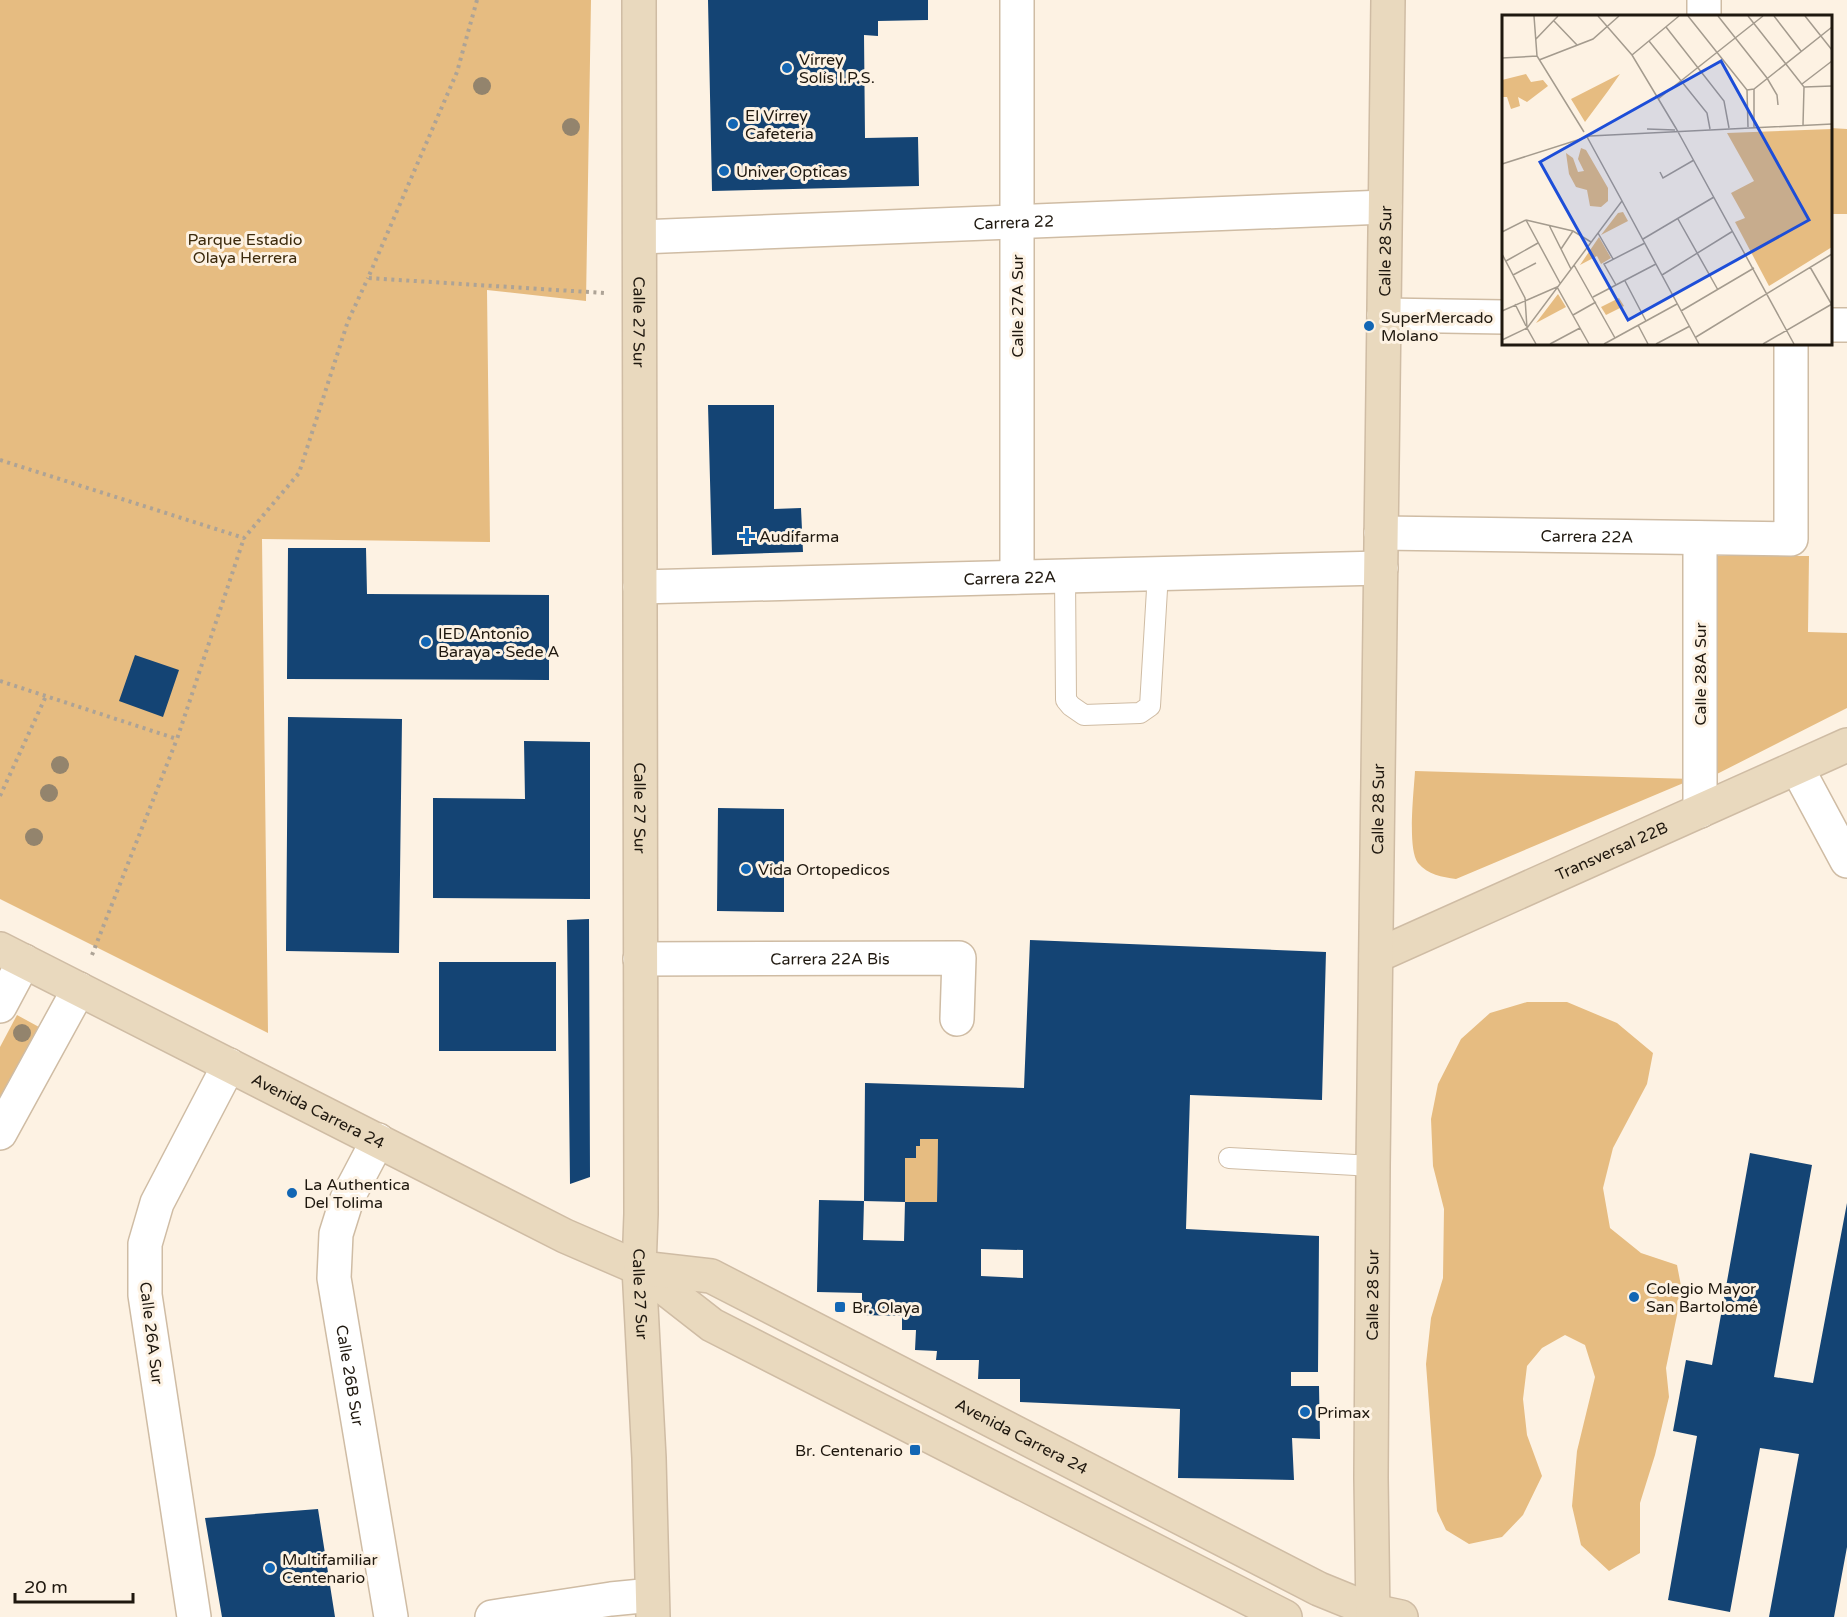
<svg xmlns="http://www.w3.org/2000/svg" width="1847" height="1617" font-family="'Varela Round',sans-serif">
  <rect width="100%" height="100%" fill="#fdf2e3"/>
  <path fill="#e6bc81" d="M0,0H591L586,301L487,290L490,542L262,539L268,1033L0,899Z
    M1830,128L1847,129V214H1831Z
    M1711,556H1809L1808,632L1847,633V708L1713,776Z
    M1415,771L1693,779L1456,879C1442,877 1428,875 1418,863C1407,849 1414,790 1415,771Z
    M1527,1002H1567L1617,1023L1653,1053L1647,1084L1613,1148L1603,1188L1610,1228L1641,1253L1677,1265L1682,1291L1666,1368L1669,1397L1655,1455L1640,1503V1553L1609,1571L1581,1545L1572,1506L1577,1451L1595,1377L1585,1345L1565,1335L1542,1348L1527,1366L1523,1399L1527,1435L1542,1476L1523,1515L1502,1537L1469,1544L1446,1530L1437,1511L1426,1364L1431,1318L1443,1278L1444,1209L1433,1166L1431,1119L1438,1084L1461,1039L1490,1013Z
    M17,1015L39,1027L0,1099V1047Z
    M920,1139H938L937,1202H905V1158H916V1146L920,1145Z"/>
  <path fill="#144474" fill-rule="evenodd" d="M708,0H928V20L878,21V36L864,35L865,138L918,137L919,186L712,191Z
    M708,405H774V509L801,508L803,552L712,555Z
    M288,548H366L367,594L549,595V680L287,679Z
    M135,655L179,670L163,717L119,701Z
    M288,717L402,719L399,953L286,951Z
    M524,741L590,742V899L433,898V798L525,799Z
    M718,808L784,809V912L717,911Z
    M589,919L590,1177L570,1184L567,920Z
    M1030,940L1326,952L1322,1100L1190,1095L1186,1229L1319,1236L1318,1372H1291V1386H1319L1320,1439L1292,1438L1294,1480L1178,1478L1180,1409L1020,1402V1379H978L979,1360H936L937,1351L915,1350L916,1330H902V1316L862,1315V1293L817,1292L819,1200L864,1201L865,1083L1024,1088ZM920,1139H938L937,1202H905L904,1241L863,1240L864,1201L905,1202V1158H916V1146H920ZM981,1249L1023,1250V1278L981,1276Z
    M439,962H556V1051H439Z
    M1750,1153L1812,1165L1774,1377L1813,1383L1847,1203V1547L1834,1617H1769L1799,1454L1760,1448L1730,1612L1668,1600L1697,1436L1673,1431L1686,1360L1712,1365Z
    M318,1509L335,1617H222L205,1518Z"/>
  <g fill="none" stroke-linecap="round" stroke-linejoin="round">
    <defs>
      <path id="lane" d="M1065,576L1066,700L1071,706L1084,715L1140,713L1150,706L1158,573
        M1229,1158L1373,1166"/>
      <g id="street">
        <path d="M1017,0V577"/>
        <path d="M1704,16V0"/>
        <path id="s1" d="M640,237L1385,207"/>
        <path d="M1384,315L1504,317"/>
        <path d="M1830,325H1847"/>
        <path id="s2" d="M1381,533L1791,539V344"/>
        <path d="M1700,538V811"/>
        <path id="s3" d="M640,587L1381,568"/>
        <path d="M1797,768L1847,861"/>
        <path id="s4" d="M640,959L959,958L957,1019"/>
        <path d="M0,1006L24,961"/>
        <path d="M0,1133L79,989"/>
        <path id="s5" d="M378,1140L347,1199L336,1234L334,1278L391,1617"/>
        <path d="M194,1617L145,1295V1244L157,1203L229,1065"/>
        <path d="M492,1617L611,1599L652,1595"/>
      </g>
      <g id="secondary">
        <path id="s6" d="M639,0L641,1214L639,1268L649,1458L653,1617"/>
        <path id="s7" d="M0,949L565,1236L639,1268L712,1325L1285,1617"/>
        <path id="s8" d="M1376,956L1847,745"/>
        <path id="s9" d="M641,1268L711,1276L1319,1589L1373,1611L1401,1617"/>
        <path id="s10" d="M1373,1617L1371,1478L1373,1166L1388,0"/>
      </g>
    </defs>
    <use href="#lane" stroke="#cfbca4" stroke-width="22"/>
    <use href="#street" stroke="#cfbca4" stroke-width="36"/>
    <use href="#secondary" stroke="#cfbca4" stroke-width="36"/>
    <path stroke="#ada396" stroke-width="4" stroke-dasharray="3 4.5" stroke-linecap="butt" d="M477,0L457,72L368,278L604,293
      M0,460L244,538L299,473L348,321L368,278
      M0,681L177,739L244,538
      M0,796L46,696
      M92,955L177,739"/>
    <use href="#lane" stroke="#fff" stroke-width="20"/>
    <use href="#street" stroke="#fff" stroke-width="33"/>
    <use href="#secondary" stroke="#e9d9be" stroke-width="33"/>
  </g>
  <g fill="#93846d">
    <circle cx="482" cy="86" r="9"/>
    <circle cx="571" cy="127" r="9"/>
    <circle cx="60" cy="765" r="9"/>
    <circle cx="49" cy="793" r="9"/>
    <circle cx="34" cy="837" r="9"/>
    <circle cx="22" cy="1033" r="9"/>
  </g>
  <g fill="#1266b4" stroke="#fdf2e3" stroke-width="2">
    <circle cx="787" cy="68" r="6"/>
    <circle cx="733" cy="124" r="6"/>
    <circle cx="724" cy="171" r="6"/>
    <circle cx="1369" cy="326" r="6"/>
    <path d="M744 527h6v6h6v6h-6v6h-6v-6h-6v-6h6z"/>
    <circle cx="426" cy="642" r="6"/>
    <circle cx="746" cy="869" r="6"/>
    <circle cx="292" cy="1193" r="6"/>
    <circle cx="1634" cy="1297" r="6"/>
    <rect x="834" y="1301" width="12" height="12" rx="3"/>
    <circle cx="1305" cy="1412" r="6"/>
    <rect x="909" y="1444" width="12" height="12" rx="3"/>
    <circle cx="270" cy="1568" r="6"/>
  </g>
  <g text-anchor="middle" stroke-width="6" stroke-linejoin="round" paint-order="stroke">
    <g font-size="16" fill="#1f180f" stroke="#fdf2e3" text-anchor="start">
      <text x="799" y="65">Virrey<tspan x="799" dy="18">Solís I.P.S.</tspan></text>
      <text x="745" y="121">El Virrey<tspan x="745" dy="18">Cafeteria</tspan></text>
      <text x="736" y="177">Univer Opticas</text>
      <text x="1381" y="323">SuperMercado<tspan x="1381" dy="18">Molano</tspan></text>
      <text x="759" y="542">Audifarma</text>
      <text x="438" y="639">IED Antonio<tspan x="438" dy="18">Baraya - Sede A</tspan></text>
      <text x="758" y="875">Vida Ortopedicos</text>
      <text x="304" y="1190">La Authentica<tspan x="304" dy="18">Del Tolima</tspan></text>
      <text x="1646" y="1294">Colegio Mayor<tspan x="1646" dy="18">San Bartolomé</tspan></text>
      <text x="852" y="1313">Br. Olaya</text>
      <text x="1317" y="1418">Primax</text>
      <text x="903" y="1456" text-anchor="end">Br. Centenario</text>
      <text x="282" y="1565">Multifamiliar<tspan x="282" dy="18">Centenario</tspan></text>
    </g>
    <g font-size="16" fill="#1f180f" stroke="#fdf2e3">
      <text dy="6" stroke="none"><textPath href="#s1" startOffset="374">Carrera 22</textPath></text>
      <text dy="6" stroke="none"><textPath href="#s10" startOffset="1366">Calle 28 Sur</textPath></text>
      <text transform="translate(1017 306) rotate(-90)" y="6">Calle 27A Sur</text>
      <text dy="6" stroke="none"><textPath href="#s6" startOffset="322">Calle 27 Sur</textPath></text>
      <text dy="6" stroke="none"><textPath href="#s2" startOffset="206">Carrera 22A</textPath></text>
      <text dy="6" stroke="none"><textPath href="#s3" startOffset="370">Carrera 22A</textPath></text>
      <text transform="translate(1700 674) rotate(-90)" y="6">Calle 28A Sur</text>
      <text dy="6" stroke="none"><textPath href="#s10" startOffset="808">Calle 28 Sur</textPath></text>
      <text dy="6" stroke="none"><textPath href="#s6" startOffset="808">Calle 27 Sur</textPath></text>
      <text dy="6" stroke="none"><textPath href="#s8" startOffset="258">Transversal 22B</textPath></text>
      <text dy="6" stroke="none"><textPath href="#s4" startOffset="190">Carrera 22A Bis</textPath></text>
      <text dy="6" stroke="none"><textPath href="#s7" startOffset="357">Avenida Carrera 24</textPath></text>
      <text dy="6" stroke="none"><textPath href="#s10" startOffset="322">Calle 28 Sur</textPath></text>
      <text dy="6" stroke="none"><textPath href="#s6" startOffset="1294">Calle 27 Sur</textPath></text>
      <text transform="translate(152 1333) rotate(83)" y="6">Calle 26A Sur</text>
      <text dy="6" stroke="none"><textPath href="#s5" startOffset="246">Calle 26B Sur</textPath></text>
      <text dy="6" stroke="none"><textPath href="#s9" startOffset="420">Avenida Carrera 24</textPath></text>
    </g>
    <g font-size="16" fill="#3c2a0c" stroke="#fdf2e3">
      <text x="245" y="245">Parque Estadio<tspan x="245" dy="18">Olaya Herrera</tspan></text>
    </g>
  </g>
  <g transform="translate(1502 15)">
    <rect width="330" height="330" fill="#fdf2e3"/>
    <path d="M24,59L29,67L41,65L46,71L25,87L16,82L18,91L9,94L5,82H0V65ZM118,59L106,76L83,107L69,84ZM330,114V232L267,271L233,207L243,203L229,178L252,166L225,118ZM79,133L84,135L106,173V186L99,192L88,191L85,175L74,172L67,159L64,138L71,143L76,157L82,156L76,144ZM116,198L121,197L126,206L99,220ZM97,222L109,243L99,249L95,241L78,250ZM56,279L64,292L34,308ZM117,283L122,291L104,300L99,292Z" fill="#e6bc81"/>
    <path fill="none" stroke="#a49b8e" stroke-width="1.5" d="M32,1L35,41L82,117M96,1L130,40L175,115M186,1L245,75L246,112M216,1L265,63L275,80L276,90M246,1L302,72L301,110M272,1L299,36M303,1L330,35M52,6L75,30M164,12L222,86L227,113M34,24L56,1M147,26L205,98L208,114M130,40L177,1M0,43L35,41M37,45L91,24L117,1M300,69L330,46M302,72L330,71M252,74V112M245,75L252,74L330,12M156,84L261,1M145,114L173,115M175,115L292,329M0,149L88,121L330,109M158,157L161,163L192,145M120,186L197,329M176,204L216,275M24,205L58,268M24,205L71,216L89,227M47,210L69,254M0,217L24,205M96,218L111,244M141,224L212,182M59,234L71,216M0,239L23,283L25,313M4,246L36,228M72,250L113,323M308,252L330,290M11,260L34,248M160,260L231,216M123,266L144,306M114,270L102,249L143,228M91,282L154,249M13,289L24,311M0,296L55,272L87,329M179,296L252,253M71,300L94,287M136,310L146,329M194,322L330,239M0,325L25,313M34,329L25,313L120,186L84,120M48,329L78,313M102,329L175,289M154,329L188,311M261,329L330,289"/>
    <path fill="#1d4ed8" fill-opacity="0.15" stroke="#1d4ed8" stroke-width="3" d="M219,46L307,205L126,305L38,147Z"/>
    <rect width="330" height="330" fill="none" stroke="#1f180f" stroke-width="3"/>
  </g>
  <path d="M15 1593v9h118v-9" fill="none" stroke="#1f180f" stroke-width="3"/>
  <text x="24" y="1593" font-size="18" fill="#1f180f" stroke="#fdf2e3" stroke-width="4.5" paint-order="stroke">20 m</text>
</svg>
